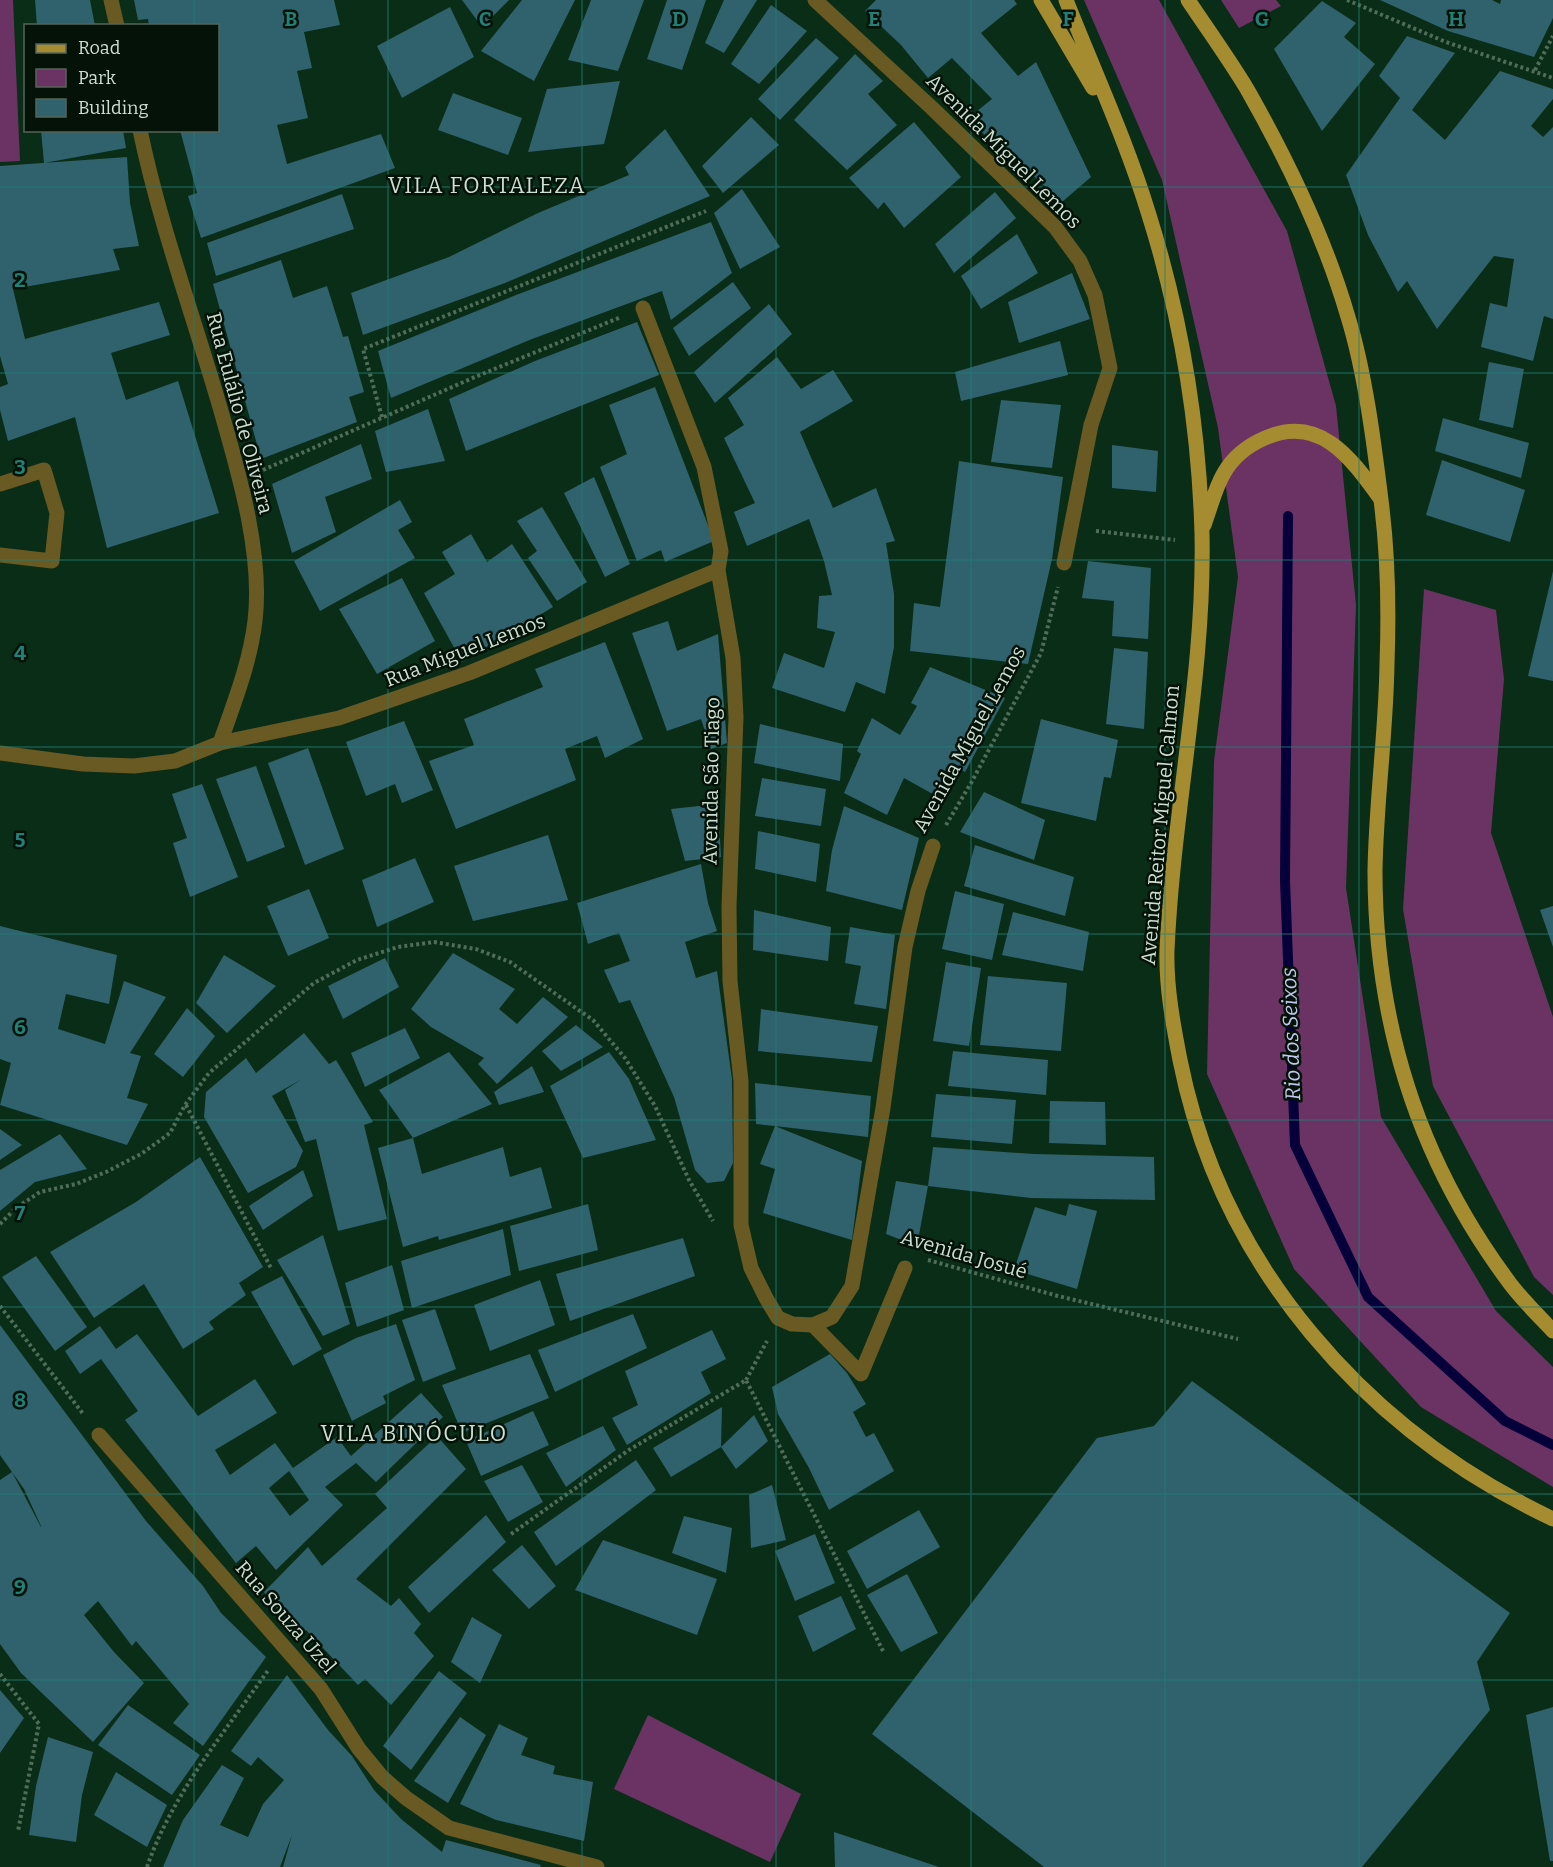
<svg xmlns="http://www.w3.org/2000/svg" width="1553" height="1867" font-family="Bitter,serif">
  <rect width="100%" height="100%" fill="#0a2d17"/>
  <path fill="#6b3363" d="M0,0H13L20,161L0,162Z
    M1084,0H1159L1287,231L1336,406L1356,605L1346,888L1381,1117L1496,1311L1553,1367V1487L1421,1407L1294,1269L1207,1074L1214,761L1238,577L1218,428L1162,180Z
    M1221,0H1276L1281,6L1239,28Z
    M1424,589L1496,610L1504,679L1491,833L1553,1017V1295L1534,1277L1433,1086L1403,909Z
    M648,1715L801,1794L770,1862L614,1789Z"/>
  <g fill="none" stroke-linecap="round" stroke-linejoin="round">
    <path stroke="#06003a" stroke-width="10" d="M1288,516L1285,880L1295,1145L1368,1297L1505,1421L1553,1445"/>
  </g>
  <path fill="#2f626c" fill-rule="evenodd" d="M35,0H90L95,26H37Z
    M134,0H334L340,25L304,32L312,68L297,71L308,118L277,125L287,164L381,134L395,168L201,238L188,196L197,193L180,130H218V26H149L148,19L138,20Z
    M462,0H509L482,27Z
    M522,0H575L534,81L481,51Z
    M591,0H644L618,71L568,60Z
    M667,0H706L682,70L647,59Z
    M724,0H757L724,53L705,43Z
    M876,0H1014L1017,4L981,33L1018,76L1036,62L1091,177L1062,202L1012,156L966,120L992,99L952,58L928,78L901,45L865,11Z
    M1380,0H1492L1500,4L1501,0H1553V18L1534,57L1448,31Z
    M1322,1L1356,23L1344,37L1375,64L1322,131L1274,49Z
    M771,5L807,31L759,84L731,64Z
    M450,7L474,57L402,98L377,46Z
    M1407,36L1455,53L1412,110L1445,140L1500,71L1553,89V99L1531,126L1543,137L1553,127V319L1544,316L1533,361L1481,347L1490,303L1507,307L1514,259L1494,256L1437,329L1407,281L1398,292L1368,235L1346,175L1400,98L1379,76Z
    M816,38L839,58L780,120L758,99Z
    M855,54L883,81L868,94L897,125L847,170L794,120Z
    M620,81L604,144L528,152L547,89Z
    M453,93L522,118L508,155L438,130Z
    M751,117L779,145L723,193L702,166Z
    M914,122L961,177L904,228L884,202L878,209L849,178Z
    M665,129L710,196L505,283L363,335L351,293L449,257L538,213L629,175L625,167Z
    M41,130H123L126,148L44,163Z
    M127,157L130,203L139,246L113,249L120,270L13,289L25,339L159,302L170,335L111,353L126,400L178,381L219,513L107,548L75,417L8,441L0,410V387L8,384L0,356V166Z
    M742,189L780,247L740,269L714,213Z
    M995,192L1016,218L954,273L935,244Z
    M342,194L354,229L216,276L207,243Z
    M711,222L732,273L671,320L662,291L532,339L391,398L378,351L516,295Z
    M1017,234L1038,273L981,309L961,276Z
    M281,260L293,298L327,286L343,337L348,336L364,392L349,397L357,422L261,459L213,284Z
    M1072,273L1090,319L1019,343L1008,302Z
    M733,282L751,308L689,356L673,328Z
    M769,304L792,334L715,403L694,372Z
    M637,322L659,375L466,451L449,399L535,361Z
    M1060,341L1068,375L961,401L955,372Z
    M777,357L801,389L833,370L853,401L800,432L833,508L876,488L895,541L886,543L894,594V647L885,694L856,682L845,712L772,688L784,653L824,668L835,632L817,628L819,596L832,595L824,561L809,519L747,546L734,512L755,503L724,438L744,425L728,398Z
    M1489,362L1524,369L1513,428L1479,420Z
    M655,387L714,541L665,562L661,550L637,561L600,467L627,454L609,405Z
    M1001,400L1061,405L1052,468L991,462Z
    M428,409L445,461L386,472L375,431Z
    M1443,418L1529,443L1521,478L1435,451Z
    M361,444L372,479L325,497L336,532L292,553L272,484Z
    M1112,445L1158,451L1156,492L1112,488Z
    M1442,460L1525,490L1510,542L1426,515Z
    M959,461L1063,477L1052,559L1028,664L910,651L914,603L940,607Z
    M594,477L630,564L605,577L564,493Z
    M400,500L412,522L398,530L415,558L320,611L294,561Z
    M542,507L587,582L557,601L528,558L537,551L517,521Z
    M471,534L487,562L512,544L553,607L462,662L424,593L455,574L442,552Z
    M1088,561L1151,568L1148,639L1112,636L1114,601L1082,598Z
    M1553,571V681L1528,676Z
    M402,578L435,641L377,674L339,609Z
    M668,621L677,651L718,634L727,743L711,749L701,719L667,731L632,633Z
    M605,642L643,739L605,758L597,736L565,749L576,780L456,829L429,761L474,745L464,719L543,687L535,669Z
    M1114,648L1148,652L1144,729L1106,724Z
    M930,667L1005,698L965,772L953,766L938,797L904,778L887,815L844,793L861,754L857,751L872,718L900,735L917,706L911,703Z
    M1041,719L1118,740L1111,778L1104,777L1096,821L1021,803Z
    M404,721L433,790L402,803L395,784L366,796L346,742Z
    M760,724L843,744L840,781L754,763Z
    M308,748L344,849L305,865L268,763Z
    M256,766L285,847L247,862L216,779Z
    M762,778L826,789L821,826L755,816Z
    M202,784L238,877L190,897L173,843L187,838L172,794Z
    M984,792L1045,820L1034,860L960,832Z
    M718,804L721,857L685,861L671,809Z
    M844,806L919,838L902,910L826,891L832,850Z
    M758,831L820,844L816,882L755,869Z
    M548,835L568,900L473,921L454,866Z
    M975,845L1074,877L1065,916L964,886Z
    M415,858L434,902L377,927L362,880Z
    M701,864L708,903L717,931L685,942L696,978L717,971L732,1079L733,1163L724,1181L707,1183L695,1170L674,1097L630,1000L619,1003L604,970L630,961L619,933L588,944L577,903Z
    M309,889L329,938L288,956L267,906Z
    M955,891L1004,904L992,960L942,949Z
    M1553,906V947L1540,910Z
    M754,910L831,927L828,961L753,950Z
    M1013,912L1089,932L1083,971L1002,955Z
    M0,926L117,955L109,1004L66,994L58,1029L105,1044L124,981L166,997L130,1053L141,1056L127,1098L148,1104L127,1145L0,1105L11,1063L0,1059Z
    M850,927L895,935L886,1009L854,1004L861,966L845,963Z
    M453,953L515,989L499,1009L517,1024L543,997L568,1017L497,1084L478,1064L484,1058L431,1027L411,1009Z
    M224,955L276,986L227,1033L196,1003Z
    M385,958L399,987L343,1019L328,986Z
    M946,962L981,968L969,1046L933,1041Z
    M988,976L1067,983L1061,1051L980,1045Z
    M187,1008L215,1036L183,1077L154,1054Z
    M761,1009L878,1026L872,1062L758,1051Z
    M576,1025L603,1047L561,1071L542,1051Z
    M405,1028L420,1058L365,1087L351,1053Z
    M304,1033L329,1064L336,1060L373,1122L364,1125L387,1219L338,1231L316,1139L305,1142L285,1090L302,1079L272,1096L303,1151L296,1167L248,1193L204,1117L206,1092L246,1058L256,1073Z
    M953,1051L1048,1060L1046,1095L948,1086Z
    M449,1052L492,1104L413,1138L379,1090Z
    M609,1052L629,1079L656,1140L583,1158L550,1086Z
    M532,1066L544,1092L499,1105L494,1092Z
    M755,1083L871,1096L868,1137L775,1126L862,1161L852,1240L763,1213L775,1169L760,1164L775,1126L756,1124Z
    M936,1094L1016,1100L1012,1144L931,1137Z
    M1050,1101L1105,1102L1106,1145L1049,1143Z
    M0,1129L22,1145L0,1160Z
    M60,1134L87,1169L35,1182L0,1211V1170Z
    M413,1138L422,1174L503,1147L510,1177L541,1167L552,1208L439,1240L438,1236L403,1247L378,1148Z
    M933,1147L1034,1154L1154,1157L1155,1200L1031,1198L928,1186Z
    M200,1157L263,1267L239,1283L246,1295L209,1322L214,1329L183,1349L144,1284L94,1318L50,1252L136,1202Z
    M303,1170L313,1196L263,1230L249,1206Z
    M896,1181L928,1186L917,1246L886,1234Z
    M588,1204L598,1250L519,1271L510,1226Z
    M1069,1204L1097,1211L1077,1289L1014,1270L1035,1207L1066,1216Z
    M503,1229L511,1275L412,1308L401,1261Z
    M323,1235L350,1324L323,1336L277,1260Z
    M683,1238L695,1276L570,1321L556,1274Z
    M36,1256L87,1327L55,1351L2,1277Z
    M392,1265L404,1310L357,1327L345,1283Z
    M282,1276L322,1349L293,1366L251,1292Z
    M540,1280L555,1325L490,1351L474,1305Z
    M435,1309L456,1369L423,1382L402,1320Z
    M633,1314L647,1348L555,1392L538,1350Z
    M396,1324L415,1380L383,1396L386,1403L352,1421L323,1355L356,1338Z
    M0,1325L146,1521L203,1586L221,1613L266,1657L203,1746L173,1723L189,1704L136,1641L132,1646L98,1601L84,1615L114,1652L144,1683L93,1742L21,1673L0,1644V1480L12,1472L0,1455ZM12,1472L24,1489L41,1526V1527Z
    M100,1326L116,1349L137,1334L198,1416L255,1379L277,1413L215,1450L230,1475L275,1443L293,1468L337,1437L351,1456L421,1393L443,1417L376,1482L356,1463L325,1487L343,1505L276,1570L256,1546L236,1563L125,1420L138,1411L101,1359L80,1374L65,1351ZM289,1471L309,1500L290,1516L269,1488Z
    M712,1330L726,1359L701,1372L711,1393L627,1445L612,1418L638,1405L625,1371Z
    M530,1354L549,1398L462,1433L442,1385Z
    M830,1354L847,1373L866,1404L853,1412L866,1437L874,1433L894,1471L829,1510L809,1468L778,1414L772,1387Z
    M1192,1381L1510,1613L1477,1662L1490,1710L1362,1867H1044L872,1734L1097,1438L1154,1426Z
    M722,1407L721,1447L671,1477L653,1448Z
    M533,1411L549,1445L481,1476L466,1441Z
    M754,1415L768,1441L736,1469L721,1447Z
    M603,1426L616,1450L566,1487L546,1453Z
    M437,1436L466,1469L356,1579L391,1606L399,1598L421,1624L414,1633L434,1656L391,1705L365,1679L358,1685L306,1630L299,1637L264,1592L308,1547L322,1566L387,1508L375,1494Z
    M636,1460L656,1490L556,1566L534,1532Z
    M522,1465L543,1502L508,1522L484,1481Z
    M772,1485L786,1540L751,1548L749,1495Z
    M919,1510L940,1547L867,1589L847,1551Z
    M486,1515L506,1542L429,1613L408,1587Z
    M684,1516L732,1528L726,1573L672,1553Z
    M815,1534L835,1583L795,1601L775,1551Z
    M603,1540L717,1579L697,1635L575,1590Z
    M522,1545L556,1586L529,1609L492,1570Z
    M907,1574L938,1633L901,1652L867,1595Z
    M841,1596L856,1629L813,1652L798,1616Z
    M472,1617L502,1635L480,1683L451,1662Z
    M439,1671L467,1693L411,1770L383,1746Z
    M287,1675L328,1730L352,1756L374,1790L401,1819L442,1852L446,1840L541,1865L540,1867H283L292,1835L280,1867H163L183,1820L222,1765L244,1778L220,1825L248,1837L263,1804L284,1780L258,1757L251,1766L231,1751Z
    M0,1690L24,1718L0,1753Z
    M128,1705L200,1755L172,1795L98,1745Z
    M1553,1707V1861H1550L1526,1715Z
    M460,1717L486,1735L448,1803L414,1781Z
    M499,1724L528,1738L521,1755L555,1766L553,1774L593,1782L584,1841L496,1820L460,1804Z
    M48,1737L93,1752L82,1795L76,1842L29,1835L36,1786Z
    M116,1772L167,1805L147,1847L94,1815Z
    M834,1832L939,1867H835Z"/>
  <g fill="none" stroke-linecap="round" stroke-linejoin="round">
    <path stroke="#4f6d59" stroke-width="4" stroke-dasharray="3 3" stroke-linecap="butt" d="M1347,0L1446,42L1553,78
      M1535,70L1553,36
      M382,417L363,349L706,211
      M263,470L475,377L621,317
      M1096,531L1175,540
      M946,825L971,783L1041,653L1058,587
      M186,1105L272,1270
      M0,1224L16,1208L40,1192L76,1184L106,1172L141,1154L170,1133L185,1105L209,1073L314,983L357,960L398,947L434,942L476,949L510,962L593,1020L625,1058L655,1106L689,1180L713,1221
      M928,1260L1058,1296L1238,1339
      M0,1306L84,1415
      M746,1380L767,1341
      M511,1534L629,1450L746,1380L883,1651
      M0,1674L39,1724L18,1831
      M147,1867C172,1794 225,1732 269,1669"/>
    <path stroke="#695923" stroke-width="15" d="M0,484L44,470L57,513L52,561L0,555
      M813,1325L861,1374L905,1268"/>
    <path stroke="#695923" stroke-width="15" d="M111,0L117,26
      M815,0L932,108L1055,227L1080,261L1095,295L1110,368L1091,425L1064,563
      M140,130C160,226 194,317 221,411C239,474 263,555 255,621C250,663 234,703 220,743
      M643,308L704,467L721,551L718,570L733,658L736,717L729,907L730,981L741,1081V1225L751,1268L766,1298L778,1318L792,1324L813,1325L832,1317L852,1286L883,1108L905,947L918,891L933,846
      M0,753L83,764L134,766L175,761L220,743L339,718L469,673L718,570
      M99,1435L321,1689L359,1749L382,1777L406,1798L449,1828L597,1867"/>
    <path stroke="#a68c30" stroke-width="15" d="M1041,0L1093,88
      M1066,0C1094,71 1127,142 1149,215C1181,317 1199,427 1202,534C1205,673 1173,811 1167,950C1166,987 1173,1024 1180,1060C1221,1266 1365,1430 1553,1519
      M1188,0C1208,30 1229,59 1247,89C1288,161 1325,238 1348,317C1365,372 1374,443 1381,500C1388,554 1389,609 1387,664C1386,733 1376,802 1375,871C1375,1019 1417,1157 1506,1278C1519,1297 1537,1314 1553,1331
      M1204,525C1210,509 1215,488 1224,473C1233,457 1249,445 1265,438C1320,414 1351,458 1380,498"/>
  </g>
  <path fill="none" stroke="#228078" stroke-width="1.5" stroke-opacity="0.55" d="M194,0V26M388,0V1867M582,0V1867M776,0V1867M971,0V1867M1165,0V1867M1359,0V1867M194,130V1867M0,187H1553M0,373H1553M0,560H1553M0,747H1553M0,934H1553M0,1120H1553M0,1307H1553M0,1494H1553M0,1680H1553"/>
  <g text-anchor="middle" stroke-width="5" stroke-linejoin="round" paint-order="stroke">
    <g font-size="20" fill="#ccdfd1" stroke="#051208">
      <text transform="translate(1004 151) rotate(45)" y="7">Avenida Miguel Lemos</text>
      <text transform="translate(240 413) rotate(75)" y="7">Rua Eulálio de Oliveira</text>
      <text transform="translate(465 650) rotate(-21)" y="7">Rua Miguel Lemos</text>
      <text transform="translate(969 739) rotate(-61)" y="7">Avenida Miguel Lemos</text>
      <text transform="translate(711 781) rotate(-89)" y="7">Avenida São Tiago</text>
      <text transform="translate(1160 825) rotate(-85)" y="7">Avenida Reitor Miguel Calmon</text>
      <text transform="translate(964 1254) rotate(16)" y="7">Avenida Josué</text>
      <text transform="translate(286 1617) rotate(49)" y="7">Rua Souza Uzel</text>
    </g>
    <g font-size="21" font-style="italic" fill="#bfc9ef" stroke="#051208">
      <text transform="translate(1291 1034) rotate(-92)" y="7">Rio dos Seixos</text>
    </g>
    <g font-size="22" letter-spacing="1.5" fill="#ccdfd1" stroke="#051208">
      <text x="487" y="193">VILA FORTALEZA</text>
      <text x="414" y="1441">VILA BINÓCULO</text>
    </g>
  </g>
  <g font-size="20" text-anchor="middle" font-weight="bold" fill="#228078" stroke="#051208" stroke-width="5" stroke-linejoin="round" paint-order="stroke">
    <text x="291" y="26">B</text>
    <text x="485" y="26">C</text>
    <text x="679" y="26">D</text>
    <text x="874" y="26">E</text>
    <text x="1068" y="26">F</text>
    <text x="1262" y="26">G</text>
    <text x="1456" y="26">H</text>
    <text x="20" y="287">2</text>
    <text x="20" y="474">3</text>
    <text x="20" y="660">4</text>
    <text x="20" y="847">5</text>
    <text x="20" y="1034">6</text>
    <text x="20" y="1220">7</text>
    <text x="20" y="1407">8</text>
    <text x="20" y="1594">9</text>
  </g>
  <rect x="24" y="24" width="195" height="108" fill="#051208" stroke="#556458" stroke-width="1.5"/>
  <rect x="36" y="44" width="30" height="9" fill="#a68c30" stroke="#556458" stroke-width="1.5"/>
  <text x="78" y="54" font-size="18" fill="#ccdfd1">Road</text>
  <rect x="36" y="69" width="30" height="18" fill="#6b3363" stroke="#556458" stroke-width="1.5"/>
  <text x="78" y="84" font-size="18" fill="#ccdfd1">Park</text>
  <rect x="36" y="99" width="30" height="18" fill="#2f626c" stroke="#556458" stroke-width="1.5"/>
  <text x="78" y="114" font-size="18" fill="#ccdfd1">Building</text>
</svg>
